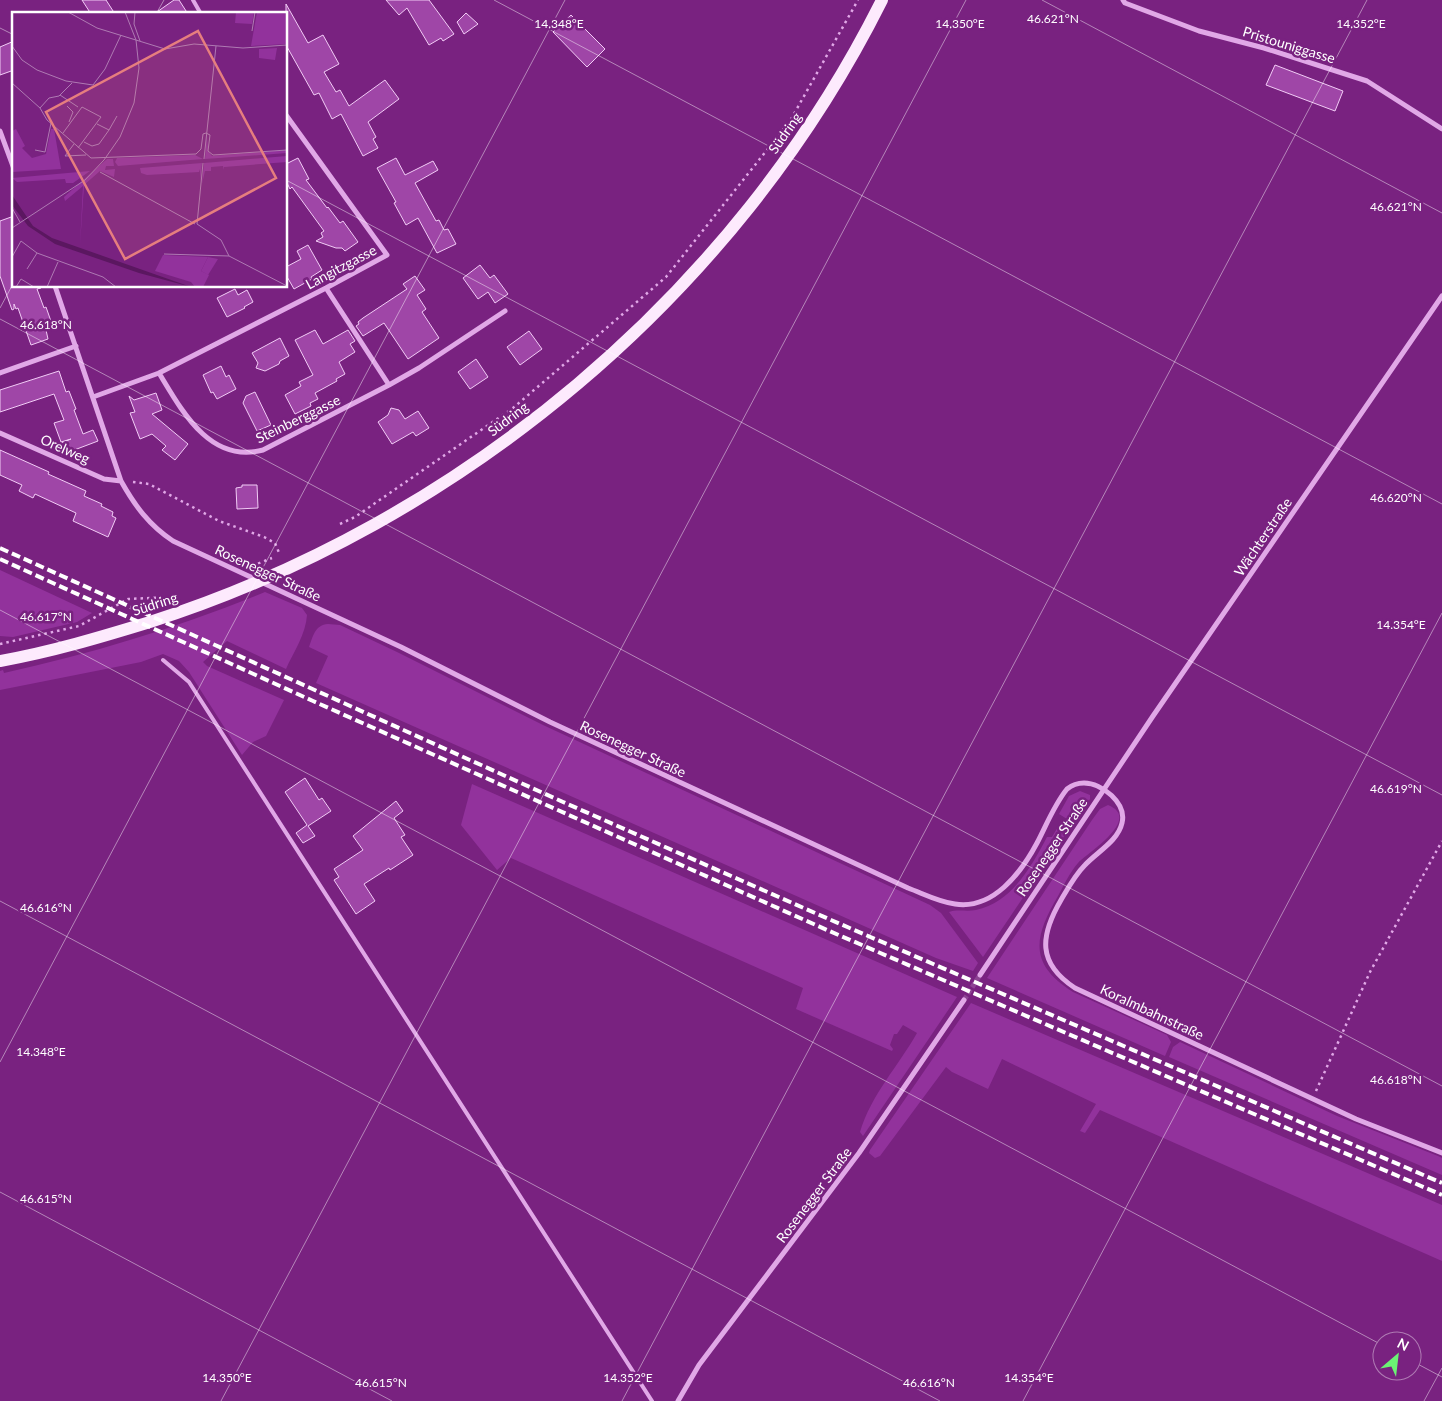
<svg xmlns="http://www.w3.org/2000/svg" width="1442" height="1401" font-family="Lato,sans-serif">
  <rect width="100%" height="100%" fill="#792280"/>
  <path fill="#92329c" d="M0,570L92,613L77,622L13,637L0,636Z
    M265,592L302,608L307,615C306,634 293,653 286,669L227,641L203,662L207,666L284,700L266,736L253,742L242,755L189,672L179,661L163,654L141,662L0,690V671L3,670L4,673C93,653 180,627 265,592Z
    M328,624L340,625L397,652L543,725L930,905L941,913L978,963L973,971L936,958L316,683L328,656L309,647C313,636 315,625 328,624Z
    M472,784L957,997L863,1136L860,1132C871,1095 899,1065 917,1033L903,1025L897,1034H894L890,1045L893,1049L892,1051L796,1009L803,988L511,858L497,870L461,825Z
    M1080,791L1090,795V799L1075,824L1059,814L1069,796Z
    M1108,805C1143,819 1087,853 1078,863C1070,872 1064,885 1058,896C1034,937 1028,964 1073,992L1167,1035L1171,1042L1165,1056L987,978L1092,820L1100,809Z
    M1062,820L1069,825V829L983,957L949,912C957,909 967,912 976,910C1012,902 1031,867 1047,837H1052Z
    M971,1003L1442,1205V1261L1100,1110L1085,1133L1080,1131L1096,1104L1002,1059L988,1089L952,1072L946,1067L880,1156L875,1158L869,1153L870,1150Z
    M1180,1042L1337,1116L1438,1156L1442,1158V1175L1169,1057L1173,1047Z"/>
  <path fill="#9f46a7" stroke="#f2ccf6" d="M82,0H106L115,14H91Z
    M174,0H179L188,14H154Z
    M386,0H429L454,34L443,41L441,38L429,45L407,8L399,15Z
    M286,4L308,43L323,35L339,64L324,72L336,92L340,90L349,106L385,80L399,99L368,122L376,137L373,139L378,148L363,156L341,114L332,119L319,93L314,95L286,45Z
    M466,13L478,24L464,34L457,22Z
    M571,15L605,49L587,67L553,32Z
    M14,41V70L0,75V47Z
    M1275,65L1343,91L1335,111L1266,85Z
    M298,158L309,179L306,180L327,208L328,207L340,223L343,221L358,242L345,251L342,248H336L316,241L323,237L321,233L324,231L292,187L290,189L286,181V164Z
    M396,158L405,175L433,161L438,170L415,183L436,221L439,220L444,230L448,229L456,244L437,253L418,218L406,225L394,203L396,202L377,168Z
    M14,216V286H41V288L37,289L44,308L46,307L53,327L46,330L48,339L31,345L18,308L16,309L14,304V309L12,310L0,276V221Z
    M308,245L322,270L311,277L312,279L294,289L286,275V267L301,259L297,251Z
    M480,265L490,278L494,275L508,294L495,303L488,292L478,299L463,278Z
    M415,276L425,290L417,295L426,309L422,312L439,338L408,359L384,323L363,336L356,326L359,324L358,322L363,318L407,289L403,284Z
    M235,289L238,295L247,290L253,302L244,307L245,308L227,317L217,298Z
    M315,330L323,344L348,330L355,341L350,344L355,352L339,362L345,374L336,379L337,381L315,393L318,399L310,403L311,406L295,414L285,395L301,386L299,382L313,375L295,340Z
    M529,331L542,349L520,365L507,347Z
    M280,338L289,356L280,361L279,364L265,371L256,368L258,363L252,353Z
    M476,359L488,377L470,389L458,372Z
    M221,366L226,377L229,375L236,389L217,399L213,392L211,393L203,375Z
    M59,371L66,392L69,391L76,409L74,410L83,434L93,430L98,441L61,455L56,445L71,439L61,442L54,423L64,420L54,394L0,412V390Z
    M255,392L271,425L257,431L243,403L246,396Z
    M156,393L162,410L152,414L188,444L175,460L162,450L166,446L152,434L140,439L130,413L135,412L129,396L134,400Z
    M391,408L399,410L405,419L418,411L429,428L416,436L413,432L392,444L378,422L388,415Z
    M0,450L49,472L48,474L86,491L84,496L102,504L101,506L113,512L112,516L116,518L108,537L73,521L76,513L35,494L33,498L19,491L22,485L0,475Z
    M242,485H257L258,508L237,509L236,488L242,487Z
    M305,778L319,800L322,798L331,811L308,826L315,836L303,843L296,833L307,825L285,792Z
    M396,801L403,811L394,818L405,835L401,837L413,855L390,870L389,868L364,884L375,901L356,914L334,880L339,877L334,869L363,850L353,836Z"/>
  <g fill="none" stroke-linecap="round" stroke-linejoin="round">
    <path stroke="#8d4393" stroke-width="5" stroke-dasharray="5 2.5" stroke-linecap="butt" d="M964,1000L980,975"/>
    <path stroke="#e1a8e7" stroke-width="2.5" stroke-dasharray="2.5 4" stroke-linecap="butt" d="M133,482L149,484L219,521L264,537L275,543L280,555
      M340,524L355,517L513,408L666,277L790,121L858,0
      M252,566L272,558
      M0,644L79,626L128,599L172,597
      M1316,1091L1370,972L1442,841"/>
    <path stroke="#e1a8e7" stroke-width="4" d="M193,0L201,14
      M163,660L189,682C345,921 499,1161 652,1401"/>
    <path stroke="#e1a8e7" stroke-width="5" d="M1123,0L1125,3L1199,31L1264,48L1367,81L1442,129
      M0,131L14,169
      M55,286L121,481C135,506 149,525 173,541L401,647L550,722L908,888C924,894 939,902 955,904C993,910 1021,873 1037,843C1046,826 1054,805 1067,789C1072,785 1077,783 1084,783C1102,783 1127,803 1122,823C1118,841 1097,852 1085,865C1075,875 1068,888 1061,900C1040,936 1037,963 1075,988L1356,1119L1442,1153
      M0,373L76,346
      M159,373C182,411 210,464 263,450L389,385L326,288
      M389,385L419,368L505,311
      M93,397L159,373L326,288L387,255L286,115
      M0,433L104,479L121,481
      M980,975L1153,716L1442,296
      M678,1401L699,1365L859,1153L964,1000"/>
    <path stroke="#fdeafd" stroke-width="12" d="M0,661C51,652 101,637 150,622C462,522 735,294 882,0"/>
    <path stroke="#fff" stroke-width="4" stroke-dasharray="9 4" stroke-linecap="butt" d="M0,548L563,802L831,920L1442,1183
      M0,559L313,701L827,930L1442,1195"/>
  </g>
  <path fill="none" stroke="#fff" stroke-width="1" stroke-opacity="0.45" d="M494,0L1442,504M1042,0L1442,213M156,14L164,0M0,28L14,35M286,180L1442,795M0,308L14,282M0,319L1442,1086M0,610L1382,1345M0,901L940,1401M0,1062L565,0M0,1192L392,1401M1412,1361L1442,1377M221,1401L966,0M622,1401L1367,0M1023,1401L1442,613M1424,1401L1442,1368"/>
  <g text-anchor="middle" stroke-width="5" stroke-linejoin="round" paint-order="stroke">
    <g font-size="14" fill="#fff" stroke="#792280">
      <text transform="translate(1289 45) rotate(17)" y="5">Pristouniggasse</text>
      <text transform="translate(785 133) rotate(-55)" y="5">Südring</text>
      <text transform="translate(341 267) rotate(-28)" y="5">Langitzgasse</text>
      <text transform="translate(298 419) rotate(-26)" y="5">Steinberggasse</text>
      <text transform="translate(508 419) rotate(-37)" y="5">Südring</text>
      <text transform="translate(65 449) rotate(24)" y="5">Orelweg</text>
      <text transform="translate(1263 537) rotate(-56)" y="5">Wächterstraße</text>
      <text transform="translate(268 573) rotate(25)" y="5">Rosenegger Straße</text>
      <text transform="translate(155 604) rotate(-18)" y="5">Südring</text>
      <text transform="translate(633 749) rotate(25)" y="5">Rosenegger Straße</text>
      <text transform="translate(1052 847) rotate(-56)" y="5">Rosenegger Straße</text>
      <text transform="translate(1152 1012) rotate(25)" y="5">Koralmbahnstraße</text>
      <text transform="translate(814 1195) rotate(-53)" y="5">Rosenegger Straße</text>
    </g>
  </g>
  <g transform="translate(12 12)">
    <rect width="275" height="275" fill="#792280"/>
    <path d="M4,117L13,134L10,136L20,146L34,142L39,117H42L49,157L0,160V119ZM195,123L196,139L200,144L275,138V141L193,147ZM183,143L191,147L106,154L103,150L105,146ZM275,144V150L212,155V158L211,154L199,155V159H193L190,172L192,151ZM95,147H101L102,154H94L93,158L103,157L102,165L88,159L72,173L68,233L71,174L53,189L52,185ZM190,151L188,170V157L187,160L135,163L129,161L128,156ZM78,159L61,171H54L53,167L5,170L0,166ZM196,245L206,247L196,263L189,259Z" fill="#92329c"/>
    <path d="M224,0H242L240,12L223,11ZM245,0H275V32L239,34ZM265,36L263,48L247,46V37Z" fill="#92329c"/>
    <path d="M151,243L196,245L189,259L197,263L191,275H183L179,270L143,259Z" fill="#92329c"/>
    <path d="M0,183L21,214L40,226L179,275L127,261L43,232L16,214L0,193Z" fill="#5b1760"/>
    <path fill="none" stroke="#af7ab3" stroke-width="1" d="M56,0L85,16L153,37L182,32L231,36L275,33M123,0L122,12L128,29M240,19L243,0M0,34L10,48L25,58L54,69L81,73L93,57L109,23M0,71L28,96L35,108L79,146L184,142L189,137L191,122L194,121M48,83L66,95M55,94L61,100L57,110M28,96L37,86L47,84L60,71M97,118L105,104M51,121L70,95L89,105L66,136M194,121L198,123L196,139L201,143L275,138M72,130L80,134L87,132L97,118L85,112M62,132L53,144L74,143M23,138L33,140L39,111M192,147L204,34M191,151L185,212L209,228L217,244L275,274M88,160L183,212M0,196L8,210M0,216L73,168L92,148L108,125L122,91L127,56L124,28L113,0M152,242L217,244M0,245L9,229L25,241L91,265L104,275M15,257L25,241M4,275L9,267L22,275M35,275L46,250"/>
    <path fill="#e67e7e" fill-opacity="0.15" stroke="#e67e7e" stroke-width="2.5" d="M186,19L264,166L113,247L34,100Z"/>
    <rect width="275" height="275" fill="none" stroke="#fff" stroke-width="2.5"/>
  </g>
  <g font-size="12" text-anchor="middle" fill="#fff" stroke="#792280" stroke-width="5" stroke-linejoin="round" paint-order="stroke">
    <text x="1053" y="23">46.621°N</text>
    <text x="559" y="28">14.348°E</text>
    <text x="960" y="28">14.350°E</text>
    <text x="1361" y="28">14.352°E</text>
    <text x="1396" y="211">46.621°N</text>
    <text x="46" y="329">46.618°N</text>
    <text x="1396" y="502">46.620°N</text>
    <text x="46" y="621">46.617°N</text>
    <text x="1401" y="629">14.354°E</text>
    <text x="1396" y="793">46.619°N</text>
    <text x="46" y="912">46.616°N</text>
    <text x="41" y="1056">14.348°E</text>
    <text x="1396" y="1084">46.618°N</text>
    <text x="46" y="1203">46.615°N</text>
    <text x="227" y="1382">14.350°E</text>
    <text x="628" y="1382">14.352°E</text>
    <text x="1029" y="1382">14.354°E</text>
    <text x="381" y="1387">46.615°N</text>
    <text x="929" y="1387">46.616°N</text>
  </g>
  <g transform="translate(1397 1356) rotate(28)"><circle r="24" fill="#792280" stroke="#af7ab3"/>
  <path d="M0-4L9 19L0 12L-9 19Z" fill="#6bf374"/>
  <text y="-8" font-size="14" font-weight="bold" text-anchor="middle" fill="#ffffff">N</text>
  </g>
</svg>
